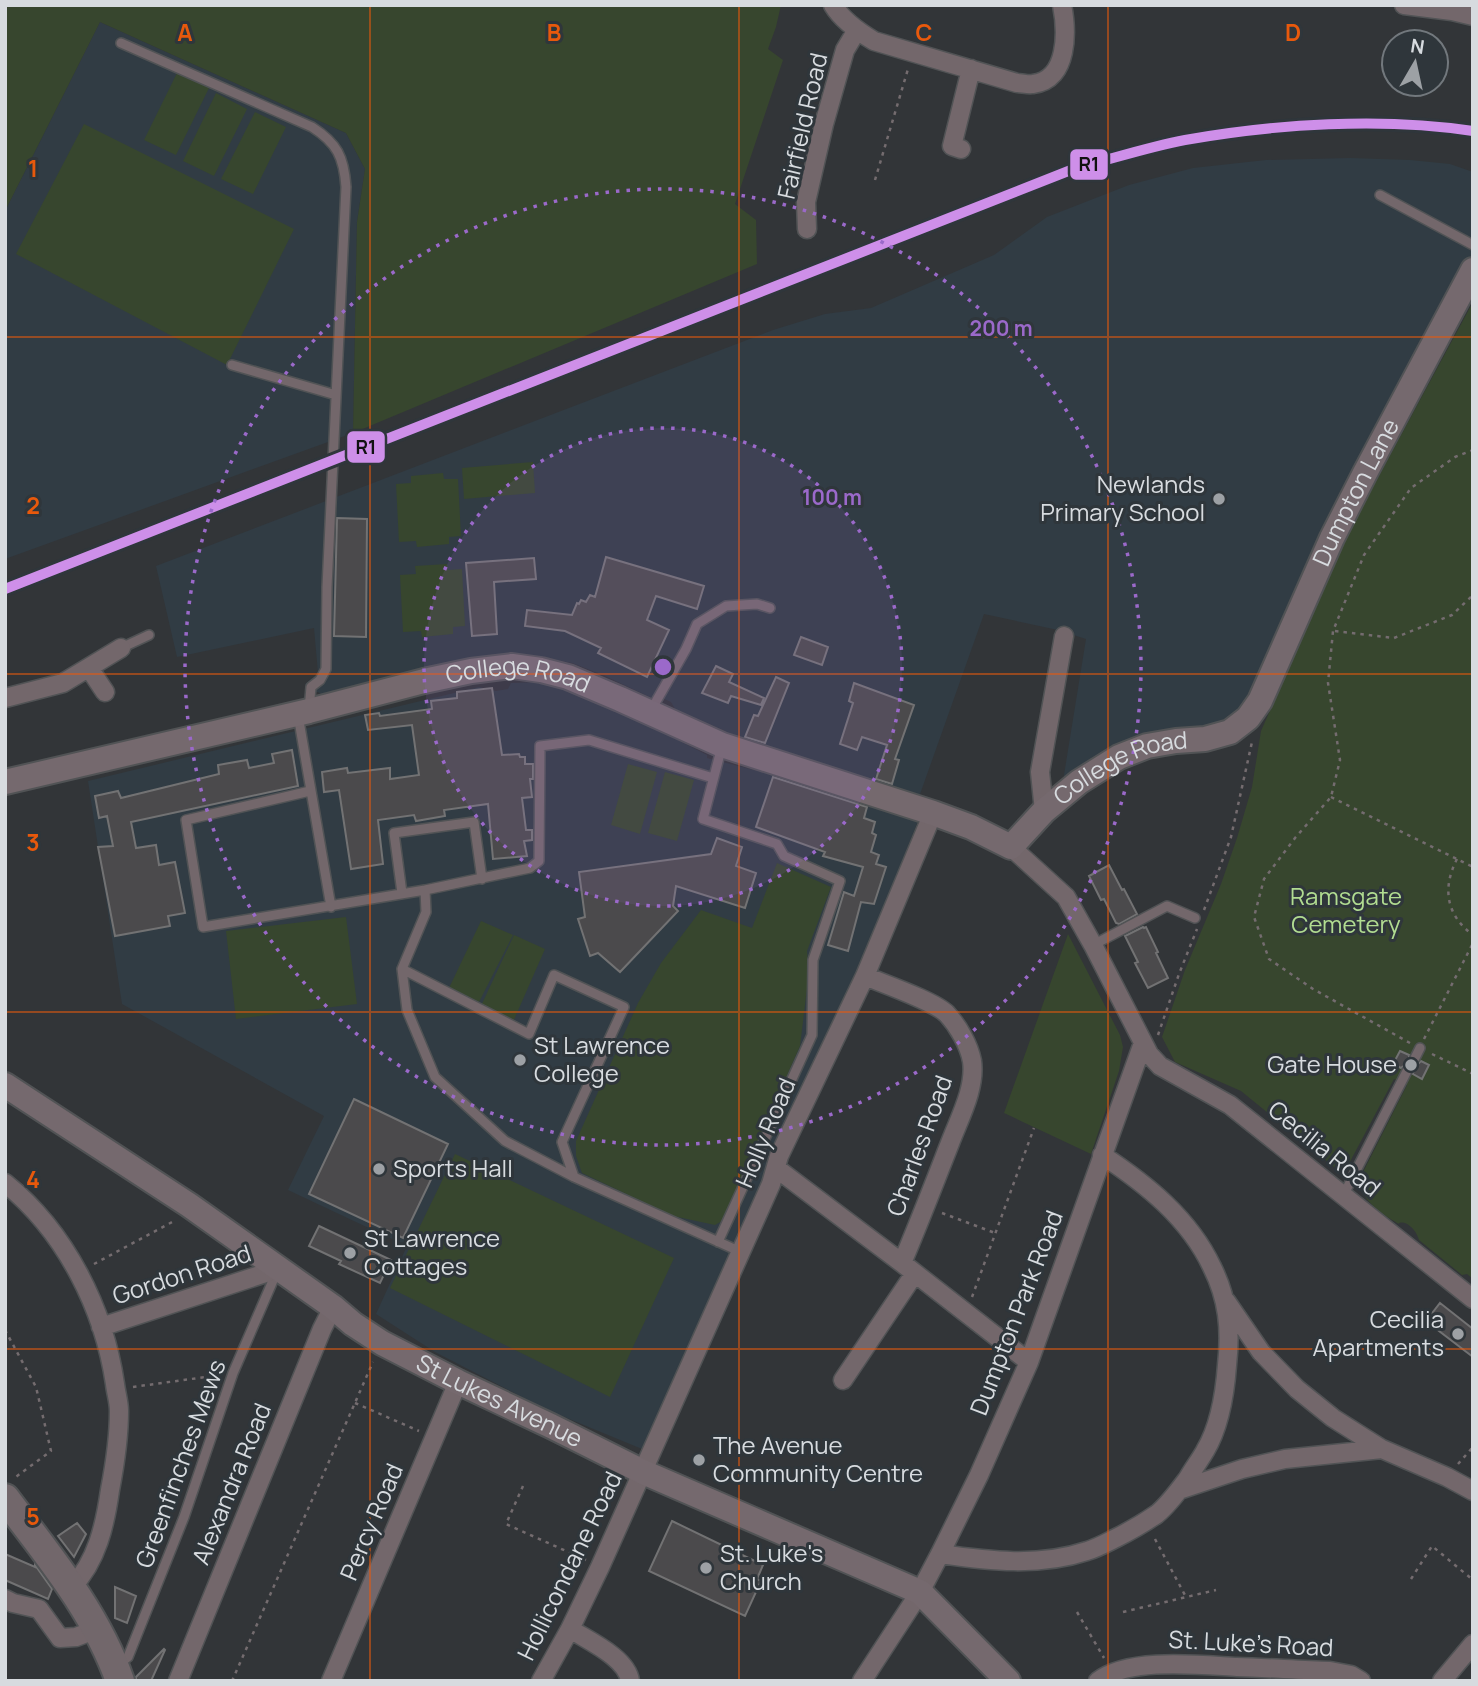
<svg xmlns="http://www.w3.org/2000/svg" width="1478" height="1686" font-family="Manrope,sans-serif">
  <rect width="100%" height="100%" fill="#323538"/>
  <path fill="#313c44" d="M100,22L346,133L365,169L357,222L353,433L5,559V211Z
    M1350,158L1410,160L1450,164L1473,172V252L1364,453L1258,685L1243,708L1227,719L1063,781L1086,639L1058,630L984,614L919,797L759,746L675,709L671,702L662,698L654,699L603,675L572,663L541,657L517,656L323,695L318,692L307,694L305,684L318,673L314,628L177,657L156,566L773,330L825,314L871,308L994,255L1047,217L1129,185L1193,168L1266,160Z
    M539,682L581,694L649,725L707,755V758L789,779L918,821L874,932L644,1449H642L545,1409L435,1352L376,1314L407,1246L288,1190L324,1116L122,1004L88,781L479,687L496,691L508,689L511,683Z"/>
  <path fill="#37462e" d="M5,5H781L776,27L768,49L783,60L735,204L756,220L757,264L353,433L357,222L365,169L346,133L100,22L5,211Z
    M177,73L209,88L176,155L144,140Z
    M216,93L247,109L214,176L183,161Z
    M255,112L286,127L253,194L221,179Z
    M84,124L294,229L227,365L16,254Z
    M1473,302V1279L1467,1274L1462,1275L1419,1240C1417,1233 1412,1226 1405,1223C1395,1221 1403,1227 1394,1221C1380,1213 1359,1197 1359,1180L1407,1085L1394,1079L1345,1171H1339L1241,1091L1175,1062L1162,1037L1185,970L1221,884L1237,838L1252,787L1261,731L1348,533Z
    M533,462L535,493L464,499L462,468Z
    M443,473L444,479H458L461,536L449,537V544L417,547L416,541L399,542L396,484L411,483V476Z
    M447,564L448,570L462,569L465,626L453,627V634L422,637L421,631L403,632L400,575L416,574L415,566Z
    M628,764L657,772L640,834L611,825Z
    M665,772L694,780L677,841L648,833Z
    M777,863L831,887L807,951L809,972L800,1046L726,1214L722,1221L715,1225L673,1216L582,1173L576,1156V1141L638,1003L661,963L701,910L752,928Z
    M346,917L357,1004L236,1019L226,931Z
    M481,921L513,935L479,1002L449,988Z
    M1068,934L1120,1035L1123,1047L1119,1071L1091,1154L1004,1113Z
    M514,935L545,949L513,1022L481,1006Z
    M455,1154L674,1258L610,1397L390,1288Z"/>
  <path fill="#4b4a4c" stroke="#727273" stroke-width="2" d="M337,518L367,519L366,637L334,636Z
    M606,557L704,586L697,609L656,596L647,620L669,630L647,677L598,653L601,648L565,631L525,626L527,610L572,615L577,603L579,604L581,600L586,602L590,595L595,597Z
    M534,558L536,579L494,582L497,634L472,636L466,563Z
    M801,637L828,647L822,665L794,655Z
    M716,666L733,674L729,682L764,698L761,705L731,696L728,703L702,693Z
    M776,677L789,683L765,743L745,737L754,715L758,716Z
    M854,683L914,705L895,759L899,760L892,784L876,779L887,745L862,737L857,750L840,744L853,703L849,701Z
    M492,688L502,755L519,754L520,757H525V764H533V779H530L532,797L522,798L526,830H532V840L524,841L527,856L493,859L488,804L444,810L445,816L416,821L414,815L378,820L383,864L351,869L339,790L324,792L322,772L347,768L348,773L390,768V779L419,775L412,725L368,730L365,715L379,713L380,716L432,709L431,701L457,698V692Z
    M292,750L298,786L131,822L136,848L156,845L159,865L175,862L185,913L168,916L170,926L115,936L98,847L113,846L107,816L99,818L95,796L118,791L121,798L219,774L218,765L247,760L249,768L274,763L272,754Z
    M773,777L867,807L864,818L875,822L872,833L876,835L871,852L879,855L876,864L886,867L874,904L861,902L848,951L828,945L844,892L854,896L863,867L823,856L825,852L756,827Z
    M717,838L742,847L736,866L756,873L745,908L676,886L673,906L678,911L620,972L598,953L590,956L578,919L585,917L579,872L711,854Z
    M1109,865L1122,890L1124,889L1137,914L1119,924L1116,923L1104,899L1101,900L1089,876Z
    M1143,927L1144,928L1146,927L1158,952L1156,953L1168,978L1148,988L1135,963L1138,962L1125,936Z
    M1400,1051L1409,1055V1061L1413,1064H1418L1421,1061L1429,1065L1422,1079L1413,1074L1414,1070L1411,1065L1406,1064L1401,1068L1393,1064Z
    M354,1099L448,1144L403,1238L309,1194Z
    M319,1226L391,1260L380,1283L339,1264L341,1261L309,1246Z
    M1440,1303L1473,1329V1357L1426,1321Z
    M672,1521L763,1565L757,1579L761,1581L745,1616L649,1571Z
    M77,1523L86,1534L74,1557L58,1536Z
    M5,1554L35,1567V1565L52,1589L48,1599L5,1580Z
    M115,1587L136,1596L127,1623L115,1618Z
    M164,1649L165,1650L151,1681H136V1677Z"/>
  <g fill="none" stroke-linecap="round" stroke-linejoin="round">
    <defs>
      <path id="lane" d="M121,43L312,127C337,143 344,157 346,187L327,587L326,669L320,680L311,687L309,710
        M1380,195L1473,245
        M232,365L336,395
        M121,648L149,635
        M650,712L686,649L697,624L726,606L757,604L770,608
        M298,715L331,907
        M310,791L186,820L203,927L425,890L530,868L539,861L540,746L589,740L713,778
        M425,890L426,912L402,969L407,1010L435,1077L505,1141L574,1177L741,1252
        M402,893L394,833L474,822L482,879
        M1093,945L1167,906L1195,918
        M402,969L529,1034L554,975L624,1007L562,1142L574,1177
        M1415,1058L1420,1048
        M1343,1196L1407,1071
        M718,1242L812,1035L813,960L840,881L784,856L777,844L703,819L722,746
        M119,1664L128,1657L184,1517L233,1373L278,1269"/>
      <path id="street" d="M833,5C842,20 859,32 874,41L1017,83C1022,83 1028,85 1033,84C1069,80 1067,30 1062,5
        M1404,5L1452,11L1473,16
        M961,149L952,146L971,69
        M807,229L806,202L824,124L845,50L857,30
        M89,668L105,692
        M5,698L63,683L121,648
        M1044,811L1040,772L1064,636
        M1011,847L1066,897L1093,945L1149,1054L1160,1066L1230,1105L1473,1299
        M865,976C884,984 934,1001 947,1014C958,1026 969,1045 972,1061C976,1088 959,1119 950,1143C934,1184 919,1223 902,1263
        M776,1168L902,1263L1029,1362
        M5,1183C66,1232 104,1309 115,1384C116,1393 119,1402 119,1411C119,1438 115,1464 110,1490C105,1525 97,1561 72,1587
        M1226,1301L1261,1352L1297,1389L1333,1418L1382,1449L1447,1477L1473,1491
        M101,1327L278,1269
        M843,1380L915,1273
        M1179,1490L1242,1469L1285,1459L1382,1449
        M940,1554C989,1561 1039,1567 1087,1551C1097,1548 1106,1543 1116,1538C1130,1531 1144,1523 1157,1514C1169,1504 1179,1490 1188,1478C1193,1469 1200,1460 1205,1451C1220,1426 1225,1393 1227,1365C1231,1329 1228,1299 1212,1267C1189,1218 1146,1184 1102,1155
        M5,1599L13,1603L39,1609L60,1638L76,1637L97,1629
        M570,1629C589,1641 627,1658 630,1681
        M178,1681L322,1329L333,1307
        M331,1681L458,1382
        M541,1681L570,1629L600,1567L771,1184L779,1156L865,976L933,813
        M862,1681L920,1592L940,1554L979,1475L1029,1362L1143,1043
        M1098,1681C1129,1657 1200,1665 1237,1667C1268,1668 1299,1670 1330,1671L1351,1675L1361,1681
        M1442,1681L1473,1644"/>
      <g id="secondary">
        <path id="s1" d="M5,782L309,711L424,681L471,671L512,666L541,670L568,677L620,699L722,745L933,813L971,827L1011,847L1044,811L1079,782L1119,757L1147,746L1176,741L1205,739L1230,732L1248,718L1260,701L1332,538L1365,473L1473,270"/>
        <path id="s2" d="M5,1085L189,1205L333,1307L353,1324L382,1343L458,1382L551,1426L643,1472L920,1592L1008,1681"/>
      </g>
      <path id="primary" d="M5,1498C48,1555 96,1612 120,1681"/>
    </defs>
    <use href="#lane" stroke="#515355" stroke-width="12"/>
    <use href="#street" stroke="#515355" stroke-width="21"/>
    <use href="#secondary" stroke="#515355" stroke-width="28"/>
    <use href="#primary" stroke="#515355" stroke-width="32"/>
    <path stroke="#746c6f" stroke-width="2.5" stroke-dasharray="3.5 5" stroke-linecap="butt" d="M875,180L908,69
      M1335,631L1394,638L1452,615L1473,595
      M1331,797L1473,867
      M1457,859C1442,888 1446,915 1473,935
      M1204,910L1231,837L1252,742
      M1158,1035L1179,974L1197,929
      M1424,1039L1473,943
      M1410,1043L1313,989L1269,959L1254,917L1264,879L1295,838L1331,797L1340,760L1328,683L1333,631L1364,555L1411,488L1455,457L1473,450
      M1432,1054L1473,1074
      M942,1213L995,1233
      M94,1264L174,1221
      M972,1297L1034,1128
      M5,1330L36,1387L51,1451L13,1479
      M133,1387L220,1375
      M355,1403L419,1431
      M1458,1464L1473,1447
      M523,1486L506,1524L586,1560
      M1155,1539L1186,1597
      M1411,1579L1432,1546L1473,1580
      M1077,1612L1104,1658
      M1123,1612L1216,1590
      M232,1681L373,1362"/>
    <use href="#lane" stroke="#73676b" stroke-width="9"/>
    <use href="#street" stroke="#73676b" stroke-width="18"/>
    <use href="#secondary" stroke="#75696e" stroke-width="24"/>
    <use href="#primary" stroke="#72676b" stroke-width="28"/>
    <defs>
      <path id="rail-1" d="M5,589L1076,168C1112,159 1148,147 1185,140C1276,124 1381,117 1473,131"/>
    </defs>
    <use href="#rail-1" stroke="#2f363b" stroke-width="16"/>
    <use href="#rail-1" stroke="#ce8fe9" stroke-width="10"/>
  </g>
  <path fill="none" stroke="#e8590c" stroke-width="2" stroke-opacity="0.55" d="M370,5V1681M739,5V1681M1108,5V1681M5,337H1473M5,674H1473M5,1012H1473M5,1349H1473"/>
  <circle cx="663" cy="667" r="239" fill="#9b69ca" fill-opacity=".12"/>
  <g fill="none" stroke="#9b69ca" stroke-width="3.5" stroke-dasharray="3.5 7">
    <circle cx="663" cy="667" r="239"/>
    <circle cx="663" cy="667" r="478"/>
  </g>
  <g fill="#9da1a5" stroke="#2f363b" stroke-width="2.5">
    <circle cx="1219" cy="499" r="7"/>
    <circle cx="520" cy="1060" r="7"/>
    <circle cx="1411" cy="1065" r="7"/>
    <circle cx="379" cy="1169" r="7"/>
    <circle cx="350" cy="1253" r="7"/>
    <circle cx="1458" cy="1334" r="7"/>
    <circle cx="699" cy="1460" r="7"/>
    <circle cx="706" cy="1568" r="7"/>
  </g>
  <g text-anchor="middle" stroke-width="6" stroke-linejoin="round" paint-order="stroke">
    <g font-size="24" fill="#d7dbdf" stroke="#2f363b">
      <text transform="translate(803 126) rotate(-77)" y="8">Fairfield Road</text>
      <text dy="8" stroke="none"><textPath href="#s1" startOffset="1582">Dumpton Lane</textPath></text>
      <text dy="8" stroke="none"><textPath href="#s1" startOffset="527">College Road</textPath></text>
      <text dy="8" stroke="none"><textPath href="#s1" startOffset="1192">College Road</textPath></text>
      <text transform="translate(766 1133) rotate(-67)" y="8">Holly Road</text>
      <text transform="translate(920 1146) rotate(-70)" y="8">Charles Road</text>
      <text transform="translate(1324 1149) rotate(39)" y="8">Cecilia Road</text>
      <text transform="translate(182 1275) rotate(-18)" y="8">Gordon Road</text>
      <text transform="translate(1017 1313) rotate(-69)" y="8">Dumpton Park Road</text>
      <text dy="8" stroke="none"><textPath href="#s2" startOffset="588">St Lukes Avenue</textPath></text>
      <text transform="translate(181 1464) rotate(-70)" y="8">Greenfinches Mews</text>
      <text transform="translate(232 1484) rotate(-68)" y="8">Alexandra Road</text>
      <text transform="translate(372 1522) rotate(-67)" y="8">Percy Road</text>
      <text transform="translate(570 1566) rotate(-64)" y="8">Hollicondane Road</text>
      <text transform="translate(1251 1644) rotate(3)" y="8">St. Luke's Road</text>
    </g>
    <g font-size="24" fill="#d7dbdf" stroke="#2f363b" text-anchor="start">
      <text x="1205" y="493" text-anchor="end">Newlands<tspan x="1205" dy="28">Primary School</tspan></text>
      <text x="534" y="1054">St Lawrence<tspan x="534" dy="28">College</tspan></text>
      <text x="1397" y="1073" text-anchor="end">Gate House</text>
      <text x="393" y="1177">Sports Hall</text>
      <text x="364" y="1247">St Lawrence<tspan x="364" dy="28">Cottages</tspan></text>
      <text x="1444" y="1328" text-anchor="end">Cecilia<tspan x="1444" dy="28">Apartments</tspan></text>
      <text x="713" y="1454">The Avenue<tspan x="713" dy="28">Community Centre</tspan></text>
      <text x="720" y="1562">St. Luke's<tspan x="720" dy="28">Church</tspan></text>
    </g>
    <g font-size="24" fill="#b1dc91" stroke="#2f363b">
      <text x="1346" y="905">Ramsgate<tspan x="1346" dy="28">Cemetery</tspan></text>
    </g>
  </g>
  <g font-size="23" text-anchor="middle" font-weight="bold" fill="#e8590c" stroke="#2f363b" stroke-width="6" stroke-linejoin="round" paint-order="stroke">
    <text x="185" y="41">A</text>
    <text x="554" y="41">B</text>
    <text x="924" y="41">C</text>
    <text x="1293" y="41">D</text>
    <text x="33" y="177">1</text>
    <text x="33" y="514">2</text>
    <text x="33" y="851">3</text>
    <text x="33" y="1188">4</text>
    <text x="33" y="1525">5</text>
  </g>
  <circle cx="663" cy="667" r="10" fill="#9b69ca" stroke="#2f363b" stroke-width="3.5"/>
  <g font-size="21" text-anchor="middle" font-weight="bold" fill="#9b69ca" stroke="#2f363b" stroke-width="6" stroke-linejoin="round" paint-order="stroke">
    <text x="1001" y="336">200 m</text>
    <text x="832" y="505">100 m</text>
  </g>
  <g stroke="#2f363b" stroke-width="2.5">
    <rect x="1069" y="148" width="40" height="33" rx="7" fill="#ce8fe9"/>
    <rect x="346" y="430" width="40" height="34" rx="7" fill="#ce8fe9"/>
  </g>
  <g font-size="19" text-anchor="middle" font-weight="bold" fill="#111">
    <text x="1089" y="171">R1</text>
    <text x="366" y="454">R1</text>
  </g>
  <rect width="1478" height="1686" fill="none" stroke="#d7dbdf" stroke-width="14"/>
  <g transform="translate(1415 63) rotate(9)"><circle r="33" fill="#2f363b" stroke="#72787d" stroke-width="2"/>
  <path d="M0-5L12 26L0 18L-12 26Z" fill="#9da1a5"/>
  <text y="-10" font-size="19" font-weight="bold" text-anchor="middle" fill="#d7dbdf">N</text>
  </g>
</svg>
